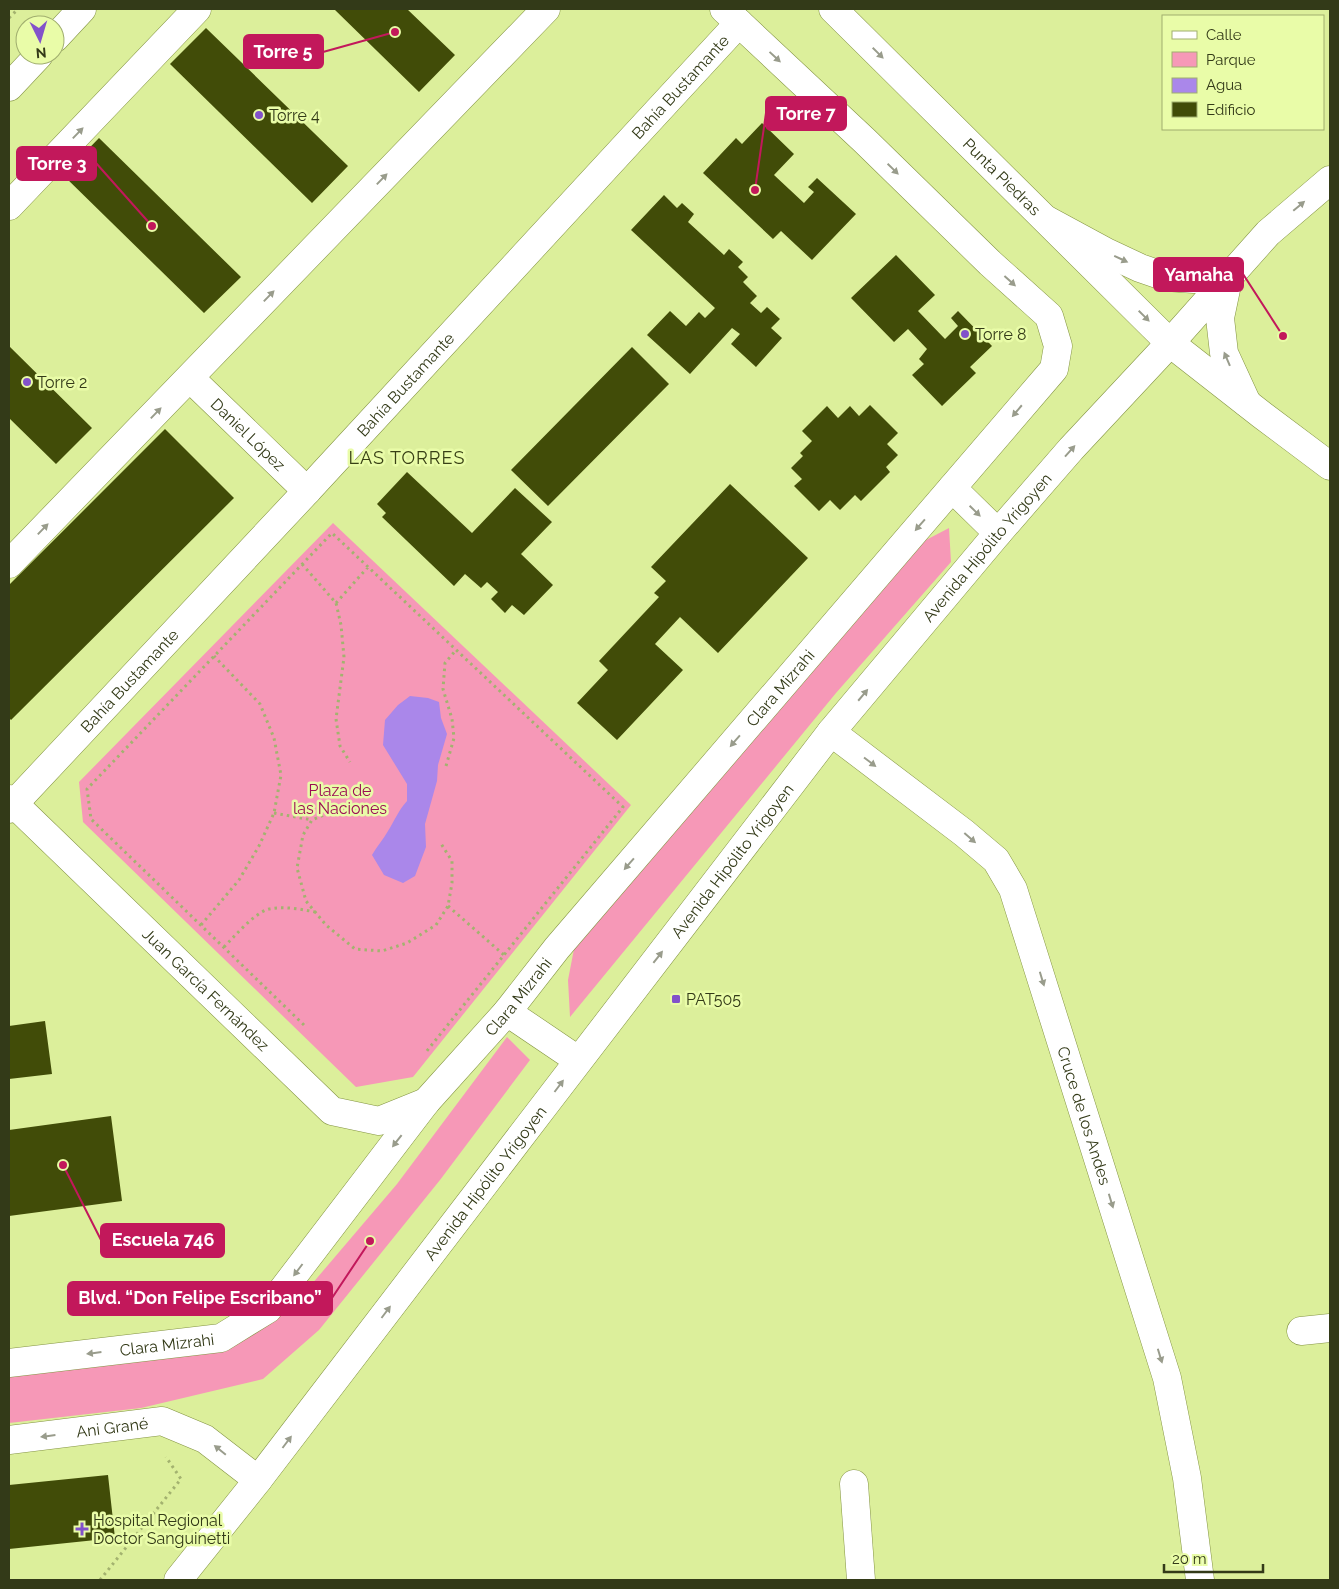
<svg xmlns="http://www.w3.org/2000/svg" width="1339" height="1589" font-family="Raleway,sans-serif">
  <rect width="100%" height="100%" fill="#dcef9b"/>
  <path fill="#f698b7" d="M333,523L631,805L413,1077L356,1087L83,822L79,782Z
    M949,528L951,562L836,693L570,1017L568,980L574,949L903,552Z
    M507,1037L530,1060L440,1180L319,1330L263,1379L141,1408L9,1423V1369L234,1338L300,1298L397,1184Z"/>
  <path fill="#aa87ea" d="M410,696L428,698L439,702L441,718L447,734L438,765L437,781L425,824L426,847L415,876L403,883L384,875L372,855C377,846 383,840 388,831C395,820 398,811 407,801V784L383,745L385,720L398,705Z"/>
  <path fill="#414c08" d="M334,9H407L455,55L419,92Z
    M206,28L348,166L312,203L170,64Z
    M762,123L794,154L774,175L804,203L814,192L808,187L817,178L856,214L812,260L781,231L773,239L703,173L736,138L742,144Z
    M99,138L241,277L204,313L63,175Z
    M664,195L677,208L682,203L694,214L688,222L724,255L729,249L743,262L738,267L748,277L743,282L757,296L750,303L761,313L767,307L780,319L771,328L782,338L756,367L731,344L740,334L732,328L690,374L647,335L670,311L686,326L699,312L705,318L715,308L631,230Z
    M896,255L935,295L918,311L945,339L958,326L951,318L958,311L992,346L970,367L976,373L942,406L912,375L924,364L919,359L927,349L908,329L894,342L851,298Z
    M9,346L92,428L56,464L9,418Z
    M632,347L669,384L548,506L511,470Z
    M870,405L898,433L887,444L898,455L886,467L890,472L861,501L855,495L840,510L830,500L819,511L794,486L802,479L791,468L803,456L800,453L812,441L802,431L827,406L838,418L850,406L859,416Z
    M165,429L234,498L11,720L9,718V585Z
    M407,472L472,533L515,488L552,522L521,554L553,585L524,615L512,605L505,613L491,599L498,592L487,582L481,588L465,574L454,586L382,517L386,513L377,504Z
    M730,484L808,558L718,653L680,617L655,644L683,670L617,740L577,703L608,670L599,661L659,597L654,593L666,581L651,567Z
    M45,1021L52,1074L9,1079V1026Z
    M111,1116L122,1201L9,1216V1130Z
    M108,1475L115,1538L9,1549V1485Z"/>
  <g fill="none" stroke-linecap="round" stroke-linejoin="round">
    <defs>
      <g id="street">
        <path d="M9,206L197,9"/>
        <path d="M1229,275L1220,318L1224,353L1247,403"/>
        <path id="s1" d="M190,378L307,491"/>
        <path d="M952,488L998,533"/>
        <path d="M9,564L546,9"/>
        <path id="s2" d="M831,732L964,833L996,860L1013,889L1167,1378L1187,1478L1200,1580"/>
        <path id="s3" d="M9,799L332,1111L379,1121L426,1102"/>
        <path id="s4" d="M9,809L307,491L739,23"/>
        <path d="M507,1012L578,1060"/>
        <path d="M1301,1331L1330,1328"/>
        <path id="s5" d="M9,1363L221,1338L268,1309L426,1102L507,1012L557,948L1054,369L1058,346L1049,316L990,263L865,141L724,9"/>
        <path id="s6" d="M9,1440L162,1421L205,1439L258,1480"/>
        <path d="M854,1484L861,1580"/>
      </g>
      <g id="secondary">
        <path id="s7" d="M833,9L1170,343L1262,415L1330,466"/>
      </g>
      <g id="highway">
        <path d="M55,38L82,9"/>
        <path d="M9,87L39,55"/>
        <path d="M1047,220L1108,253L1140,268L1166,277L1194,279L1229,275"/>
        <path id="s8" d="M178,1580L258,1480L544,1106L831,732L998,533L1071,449L1170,343L1268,233L1330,180"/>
      </g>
    </defs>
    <use href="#street" stroke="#849443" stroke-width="29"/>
    <use href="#secondary" stroke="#849443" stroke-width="29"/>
    <use href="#highway" stroke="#849443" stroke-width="29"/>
    <path stroke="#a3b26f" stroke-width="3" stroke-dasharray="2.5 4" stroke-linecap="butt" d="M9,18L18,9
      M302,564L336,603L341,625L344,657L336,719L340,746L350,762
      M336,603L368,567
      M446,766L454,738L452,719L443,689L445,663L456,650
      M341,808L312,820L303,835L297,868L306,901L326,925L355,949L382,951L407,943L436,925L448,906L452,883V861L440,842
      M274,813L312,820
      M448,906L504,955
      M201,925L239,880L259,846L274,813L281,775L274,738L260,704L214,656
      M224,947C235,936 254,913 269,909C284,906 300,909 315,912
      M304,1025L91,819L87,789L332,533L623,807L426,1052
      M100,1580L181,1479L166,1457"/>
    <use href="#street" stroke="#fff" stroke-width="28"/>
    <use href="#secondary" stroke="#fff" stroke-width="28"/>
    <use href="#highway" stroke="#fff" stroke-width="28"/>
  </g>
  <defs><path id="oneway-solid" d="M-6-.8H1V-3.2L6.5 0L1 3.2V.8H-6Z" transform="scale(1.25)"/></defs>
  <g fill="#999c8c">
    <use href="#oneway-solid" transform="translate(878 53) rotate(45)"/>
    <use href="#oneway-solid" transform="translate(775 57) rotate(43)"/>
    <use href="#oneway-solid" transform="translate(78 133) rotate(-46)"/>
    <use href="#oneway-solid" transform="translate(893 169) rotate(44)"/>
    <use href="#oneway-solid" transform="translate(382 179) rotate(-46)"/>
    <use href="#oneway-solid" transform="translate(1299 206) rotate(-40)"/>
    <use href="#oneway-solid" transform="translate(1121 259) rotate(25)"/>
    <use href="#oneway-solid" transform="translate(1010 281) rotate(42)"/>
    <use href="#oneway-solid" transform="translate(269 296) rotate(-46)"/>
    <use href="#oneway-solid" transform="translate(1144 316) rotate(45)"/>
    <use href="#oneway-solid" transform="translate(1227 359) rotate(-113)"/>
    <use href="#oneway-solid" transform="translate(1017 411) rotate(130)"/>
    <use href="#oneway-solid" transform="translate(156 413) rotate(-46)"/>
    <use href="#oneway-solid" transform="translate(1070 451) rotate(-48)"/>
    <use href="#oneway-solid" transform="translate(975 511) rotate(44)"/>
    <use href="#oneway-solid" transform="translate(920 525) rotate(131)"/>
    <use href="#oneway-solid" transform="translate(43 529) rotate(-46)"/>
    <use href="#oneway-solid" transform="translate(863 695) rotate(-50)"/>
    <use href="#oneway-solid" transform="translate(735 741) rotate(131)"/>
    <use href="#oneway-solid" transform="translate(870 762) rotate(37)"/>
    <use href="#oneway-solid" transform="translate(970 838) rotate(41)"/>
    <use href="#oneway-solid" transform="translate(629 864) rotate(131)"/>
    <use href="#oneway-solid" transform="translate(658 957) rotate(-52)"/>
    <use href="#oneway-solid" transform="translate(1042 979) rotate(73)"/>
    <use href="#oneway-solid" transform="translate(559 1086) rotate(-53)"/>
    <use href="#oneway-solid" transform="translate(397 1141) rotate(128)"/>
    <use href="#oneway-solid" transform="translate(1111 1201) rotate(73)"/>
    <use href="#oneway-solid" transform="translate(298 1270) rotate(127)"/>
    <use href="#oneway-solid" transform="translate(386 1312) rotate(-53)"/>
    <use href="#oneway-solid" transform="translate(94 1353) rotate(173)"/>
    <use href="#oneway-solid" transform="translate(1160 1356) rotate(73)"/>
    <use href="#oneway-solid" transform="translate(48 1436) rotate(173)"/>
    <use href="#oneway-solid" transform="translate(287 1442) rotate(-53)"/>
    <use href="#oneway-solid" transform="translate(220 1450) rotate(-141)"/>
  </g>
  <g fill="#8252ca" stroke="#e9fca8" stroke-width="2">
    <circle cx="259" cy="115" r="5"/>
    <circle cx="965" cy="334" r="5"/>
    <circle cx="27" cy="382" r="5"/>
    <rect x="671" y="994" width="10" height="10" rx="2.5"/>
    <path d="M79.5 1521.5h5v5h5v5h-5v5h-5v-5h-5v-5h5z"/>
  </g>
  <g text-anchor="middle" stroke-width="5" stroke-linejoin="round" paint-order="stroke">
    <g font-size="16" fill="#333a18" stroke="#e9fca8">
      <text dy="6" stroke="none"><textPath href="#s4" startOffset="986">Bahía Bustamante</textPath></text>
      <text dy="6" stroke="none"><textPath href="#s7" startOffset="238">Punta Piedras</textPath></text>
      <text dy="6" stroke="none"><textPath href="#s4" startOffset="581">Bahía Bustamante</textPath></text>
      <text dy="6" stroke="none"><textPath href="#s1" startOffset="81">Daniel López</textPath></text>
      <text dy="6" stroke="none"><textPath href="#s8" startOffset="1312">Avenida Hipólito Yrigoyen</textPath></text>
      <text dy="6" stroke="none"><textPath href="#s4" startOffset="176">Bahía Bustamante</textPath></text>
      <text dy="6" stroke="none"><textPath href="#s5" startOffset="1074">Clara Mizrahi</textPath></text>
      <text dy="6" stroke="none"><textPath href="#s8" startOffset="908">Avenida Hipólito Yrigoyen</textPath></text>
      <text dy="6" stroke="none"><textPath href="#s3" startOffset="274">Juan García Fernández</textPath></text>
      <text dy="6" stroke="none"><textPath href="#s5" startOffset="669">Clara Mizrahi</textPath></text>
      <text dy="6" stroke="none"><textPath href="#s2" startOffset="480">Cruce de los Andes</textPath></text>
      <text dy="6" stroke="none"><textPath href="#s8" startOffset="502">Avenida Hipólito Yrigoyen</textPath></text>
      <text dy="6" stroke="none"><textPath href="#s5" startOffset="159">Clara Mizrahi</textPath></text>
      <text dy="6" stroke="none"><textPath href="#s6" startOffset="104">Ani Grané</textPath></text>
    </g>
    <g font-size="16" fill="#333a18" stroke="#e9fca8" text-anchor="start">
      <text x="269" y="121">Torre 4</text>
      <text x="975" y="340">Torre 8</text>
      <text x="37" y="388">Torre 2</text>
      <text x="686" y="1005">PAT505</text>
      <text x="93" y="1526">Hospital Regional<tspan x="93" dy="18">Doctor Sanguinetti</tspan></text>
    </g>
    <g font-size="16" fill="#9a0d53" stroke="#e9fca8">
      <text x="340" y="796">Plaza de<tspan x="340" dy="18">las Naciones</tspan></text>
    </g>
    <g font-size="18" letter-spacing="1" fill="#384015" stroke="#e9fca8">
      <text x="407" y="464">LAS TORRES</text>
    </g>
  </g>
  <path fill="none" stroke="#c2185b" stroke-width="2" d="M395 32L323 52M755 190L766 113M152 226L96 163M1283 336L1243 274M63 1165L101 1240M370 1241L332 1298"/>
  <g fill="#c2185b" stroke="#e9fca8" stroke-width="2">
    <circle cx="395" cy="32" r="5"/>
    <circle cx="755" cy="190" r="5"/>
    <circle cx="152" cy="226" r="5"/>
    <circle cx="1283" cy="336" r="5"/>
    <circle cx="63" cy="1165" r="5"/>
    <circle cx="370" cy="1241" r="5"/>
  </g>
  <g fill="#c2185b" stroke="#c2185b" stroke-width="2">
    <rect x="244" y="35" width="79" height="33" rx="5"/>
    <rect x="766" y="97" width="80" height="33" rx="5"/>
    <rect x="17" y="147" width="79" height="33" rx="5"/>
    <rect x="1154" y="258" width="89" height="33" rx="5"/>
    <rect x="101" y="1224" width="123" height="33" rx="5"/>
    <rect x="68" y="1282" width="264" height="33" rx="5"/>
  </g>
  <g font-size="18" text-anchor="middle" font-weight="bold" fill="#fff">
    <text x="283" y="58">Torre 5</text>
    <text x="806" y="120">Torre 7</text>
    <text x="57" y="170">Torre 3</text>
    <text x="1199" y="281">Yamaha</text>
    <text x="163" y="1246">Escuela 746</text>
    <text x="200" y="1304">Blvd. “Don Felipe Escribano”</text>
  </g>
  <rect width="1339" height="1589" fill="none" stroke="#333a18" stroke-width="20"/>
  <rect x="1162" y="15" width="162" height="115" fill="#e9fca8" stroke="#a0ae6e"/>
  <rect x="1172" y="31" width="25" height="8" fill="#ffffff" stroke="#a0ae6e"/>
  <text x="1206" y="40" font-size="15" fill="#333a18">Calle</text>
  <rect x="1172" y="52" width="25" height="15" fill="#f698b7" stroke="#a0ae6e"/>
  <text x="1206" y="65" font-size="15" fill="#333a18">Parque</text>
  <rect x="1172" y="78" width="25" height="15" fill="#aa87ea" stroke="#a0ae6e"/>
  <text x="1206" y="90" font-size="15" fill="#333a18">Agua</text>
  <rect x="1172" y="102" width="25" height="15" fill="#414c08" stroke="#a0ae6e"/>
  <text x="1206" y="115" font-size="15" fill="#333a18">Edificio</text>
  <g transform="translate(40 40) rotate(175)"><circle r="24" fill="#e9fca8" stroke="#a0ae6e"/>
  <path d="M0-4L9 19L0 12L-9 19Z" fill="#8252ca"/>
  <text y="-8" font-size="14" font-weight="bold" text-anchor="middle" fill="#333a18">N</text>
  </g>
  <path d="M1164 1564v8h99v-8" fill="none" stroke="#333a18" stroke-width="2.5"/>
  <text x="1172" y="1564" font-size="15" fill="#333a18" stroke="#e9fca8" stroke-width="4" paint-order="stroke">20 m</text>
</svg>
